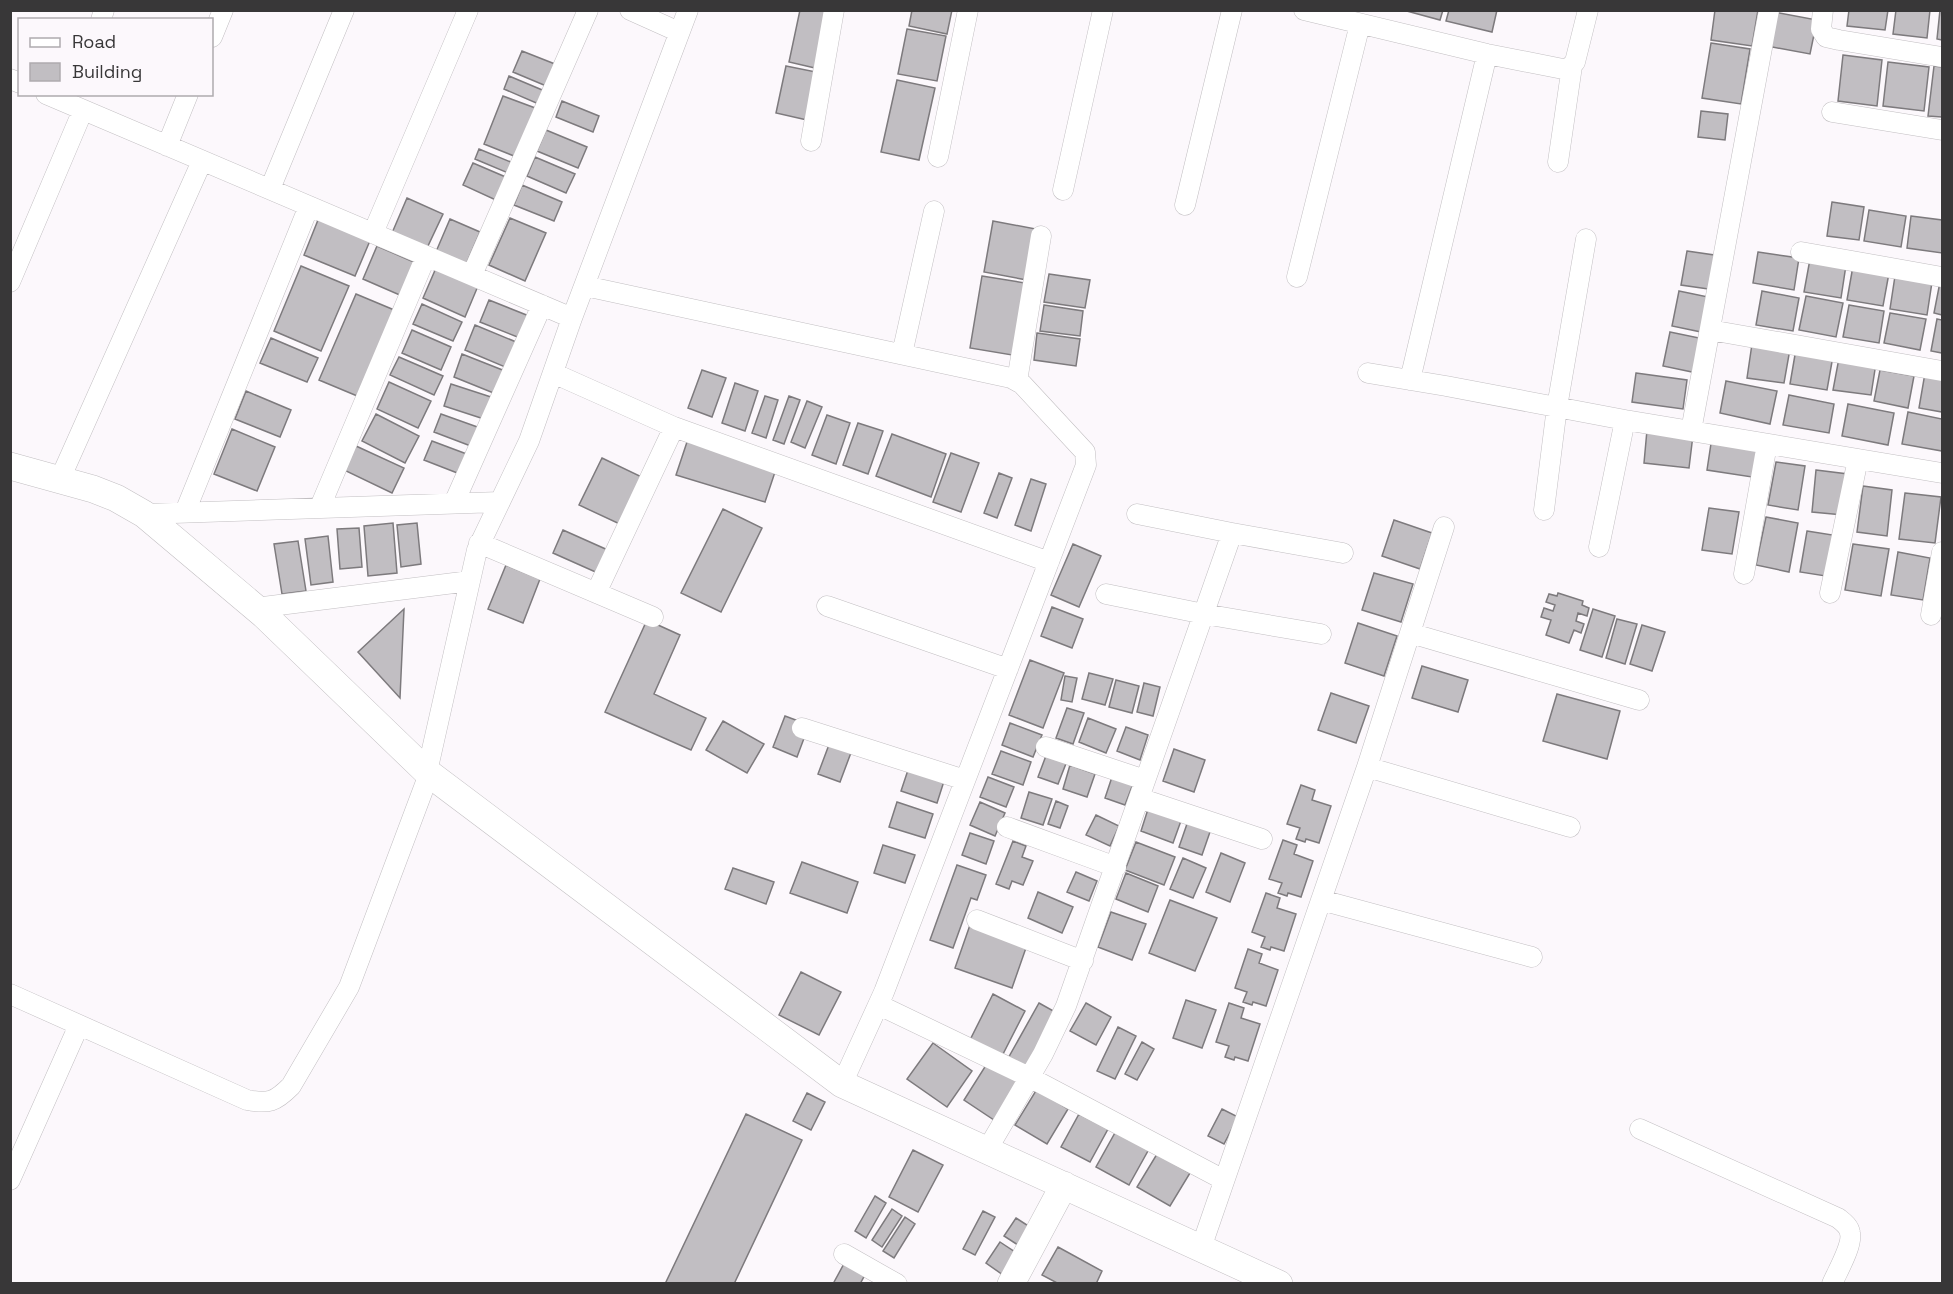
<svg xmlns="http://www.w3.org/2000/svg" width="1953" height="1294" font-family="'Space Grotesk',sans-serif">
  <rect width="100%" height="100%" fill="#fcf8fc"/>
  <path fill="#c1bec2" stroke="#7d7a7d" stroke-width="1.5" d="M800,10H841L828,71L789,62Z
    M912,10H952L947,34L909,26Z
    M1403,10H1443L1440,20Z
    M1449,10H1497L1492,32L1446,21Z
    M1715,10H1758L1752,46L1711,40Z
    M1849,10H1888L1885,30L1847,26Z
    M1896,10H1930L1927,38L1893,34Z
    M1940,10H1942V40L1937,39Z
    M1774,12L1817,20L1810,54L1767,46Z
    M907,29L946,36L937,81L898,74Z
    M1711,43L1750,49L1741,104L1702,98Z
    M522,51L560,66L551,88L513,72Z
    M1843,55L1882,60L1877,106L1838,101Z
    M1888,62L1929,67L1924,111L1883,106Z
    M786,66L826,74L816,122L776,113Z
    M1934,66L1942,67V117L1928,116Z
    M509,76L547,92L541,105L504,89Z
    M897,80L935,88L919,160L881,152Z
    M503,96L538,109L519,158L484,144Z
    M562,101L599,116L593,132L556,117Z
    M1701,111L1728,114L1725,140L1698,137Z
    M546,130L587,147L578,168L537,151Z
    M479,149L518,165L513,175L475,159Z
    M535,157L575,174L566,193L527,176Z
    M473,163L508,178L498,201L463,185Z
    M522,185L562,202L554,221L514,205Z
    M407,198L443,214L427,248L392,233Z
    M1832,202L1864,207L1859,240L1827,236Z
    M1869,210L1906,216L1901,247L1864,241Z
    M320,215L372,236L355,276L304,255Z
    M1911,216L1942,220V253L1907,248Z
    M510,218L546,233L525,281L489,265Z
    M450,219L480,232L465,267L435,254Z
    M993,221L1036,229L1027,280L984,272Z
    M377,246L416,263L402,296L363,279Z
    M1687,251L1721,256L1715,290L1681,285Z
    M1758,252L1799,258L1794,290L1753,283Z
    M1810,259L1846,265L1841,298L1804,292Z
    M301,266L349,286L321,351L274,331Z
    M1853,266L1889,273L1883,306L1847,300Z
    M436,268L478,286L465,317L423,298Z
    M1049,274L1090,280L1085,308L1044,302Z
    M982,276L1025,283L1012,355L970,348Z
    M1895,276L1932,282L1927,315L1890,309Z
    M1940,282H1942V315L1934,313Z
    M1679,291L1713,298L1706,333L1672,326Z
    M1762,291L1799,298L1793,331L1756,325Z
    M356,294L399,312L362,398L319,380Z
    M1806,296L1843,303L1836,337L1799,330Z
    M489,300L529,316L520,338L480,322Z
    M422,304L462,322L453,341L413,324Z
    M1044,305L1083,311L1080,336L1040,331Z
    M1849,305L1884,311L1879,343L1843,337Z
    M1890,313L1926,319L1920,350L1884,343Z
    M1937,319L1942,320V353L1931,351Z
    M475,325L521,344L510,369L465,350Z
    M412,330L451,347L441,370L402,353Z
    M1670,332L1704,339L1697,373L1663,366Z
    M1037,333L1080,339L1076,366L1034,360Z
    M271,338L318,358L307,382L260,363Z
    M1752,344L1790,349L1784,383L1747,378Z
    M1796,349L1833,356L1827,390L1790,384Z
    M462,354L505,371L496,394L454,377Z
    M399,357L443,376L434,395L390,375Z
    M1839,358L1876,363L1871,395L1833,390Z
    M702,370L726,378L712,417L688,408Z
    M1880,370L1914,376L1908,408L1874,401Z
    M1636,373L1687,380L1683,409L1632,402Z
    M1925,373L1942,376V412L1919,408Z
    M1726,381L1777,391L1770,424L1720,413Z
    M389,382L431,401L418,428L377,409Z
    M735,383L758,391L745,431L722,423Z
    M451,384L491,397L484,419L444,406Z
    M246,391L291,410L280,437L235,419Z
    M1789,395L1834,404L1829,433L1783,425Z
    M765,396L778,400L766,438L752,433Z
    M789,396L800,400L784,444L773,440Z
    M807,401L822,407L805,448L791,442Z
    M1848,404L1894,413L1888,445L1842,436Z
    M1908,412L1942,419V451L1902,444Z
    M376,414L419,436L405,463L362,441Z
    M441,414L483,429L476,448L434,432Z
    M827,415L850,423L836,464L812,455Z
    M858,423L883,431L868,474L843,465Z
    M232,429L275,447L257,491L214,474Z
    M1647,430L1693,435L1689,468L1644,463Z
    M690,433L779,460L765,502L676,475Z
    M892,434L946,454L931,497L876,476Z
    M1712,437L1758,444L1752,477L1707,470Z
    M432,441L472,456L465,476L424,460Z
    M356,446L404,468L392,493L344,470Z
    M951,453L979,463L961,512L933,502Z
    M602,458L646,479L624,526L579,505Z
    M1776,462L1805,466L1798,510L1768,505Z
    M1816,470L1848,474L1843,515L1812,512Z
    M999,473L1012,478L997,518L984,513Z
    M1031,479L1046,484L1031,531L1015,525Z
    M1863,486L1892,490L1887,536L1857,532Z
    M1905,493L1941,497L1935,543L1899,539Z
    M1709,508L1739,512L1732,554L1702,550Z
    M723,509L762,528L721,612L681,593Z
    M1766,517L1798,523L1789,572L1756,565Z
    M1394,520L1432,533L1420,569L1382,556Z
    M393,523L397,573L368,576L364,526Z
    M417,523L421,564L401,567L397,525Z
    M359,528L362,567L340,569L337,529Z
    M563,530L610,551L600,574L553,553Z
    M1807,531L1839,536L1832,577L1800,572Z
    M328,536L333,582L311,585L305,539Z
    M298,541L306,591L282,594L274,544Z
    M1073,544L1101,556L1079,607L1051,595Z
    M1853,544L1889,549L1881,596L1845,590Z
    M1898,552L1930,558L1923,600L1891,595Z
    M506,565L540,579L523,623L488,609Z
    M1374,573L1413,584L1401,622L1362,610Z
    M1558,593L1583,601L1582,605L1589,608L1587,616L1578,613L1576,621L1584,624L1581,633L1574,630L1569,643L1546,635L1551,620L1541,617L1544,608L1553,611L1555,605L1546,602L1549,594L1557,596Z
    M1052,607L1083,619L1072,648L1041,636Z
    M404,609L400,698L358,652Z
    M1593,609L1615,616L1602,657L1580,650Z
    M1617,619L1637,624L1625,664L1606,658Z
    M647,620L680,635L654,694L706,718L691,750L605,712Z
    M1358,623L1397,636L1384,676L1345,663Z
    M1642,625L1665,632L1652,671L1630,664Z
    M1030,660L1064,673L1043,728L1009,715Z
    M1422,666L1468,680L1458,712L1412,698Z
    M1089,673L1113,679L1105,705L1082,699Z
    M1065,676L1077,678L1072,702L1061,700Z
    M1116,680L1139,686L1132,713L1109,707Z
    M1144,683L1160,687L1153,716L1137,712Z
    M1331,693L1369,706L1356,743L1318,730Z
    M1557,694L1620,711L1607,759L1543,741Z
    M1067,708L1084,713L1073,744L1056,738Z
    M785,716L809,725L797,757L773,747Z
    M1088,718L1116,729L1106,753L1079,742Z
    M723,721L764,744L747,773L706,750Z
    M1010,723L1042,735L1033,757L1002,745Z
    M1126,727L1148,735L1140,760L1117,751Z
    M830,742L852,750L840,782L818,774Z
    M1174,749L1205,760L1194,792L1163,781Z
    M1001,751L1031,762L1023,785L992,774Z
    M1047,753L1067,761L1058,784L1038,777Z
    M1070,765L1095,774L1087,797L1063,789Z
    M909,767L945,778L937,803L901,791Z
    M988,777L1014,787L1006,807L980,797Z
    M1112,777L1133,784L1125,805L1105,798Z
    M1301,785L1315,790L1312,800L1331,806L1319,843L1306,839L1305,842L1296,839L1300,828L1287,824Z
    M1029,792L1052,799L1043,825L1021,818Z
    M1056,801L1068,806L1060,828L1048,824Z
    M897,802L933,814L925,838L889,827Z
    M980,802L1005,813L995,836L970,825Z
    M1149,806L1182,818L1173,843L1141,831Z
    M1096,815L1119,826L1110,846L1086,835Z
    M1188,821L1211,829L1202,855L1179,847Z
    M970,833L994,841L986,864L962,855Z
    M1283,840L1297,845L1294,854L1313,861L1301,897L1288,893L1287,896L1278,893L1282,883L1269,879Z
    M1013,841L1026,846L1022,857L1033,861L1023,885L1012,881L1009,889L996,884Z
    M1136,842L1175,857L1164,885L1125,870Z
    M883,845L915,855L905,883L874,873Z
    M1221,853L1245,863L1230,902L1206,892Z
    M1183,858L1206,868L1193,898L1170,889Z
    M802,862L858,882L847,913L790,893Z
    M957,865L986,875L977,900L971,898L953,948L930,940Z
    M733,868L774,882L766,904L725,889Z
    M1076,872L1097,881L1089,901L1067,892Z
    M1126,873L1158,886L1148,912L1116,899Z
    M1038,892L1073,907L1062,933L1028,918Z
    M1266,893L1280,898L1277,908L1296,914L1284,951L1271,947L1270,950L1261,947L1265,937L1252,932Z
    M1170,900L1217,918L1195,971L1149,953Z
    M1111,912L1146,924L1132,960L1098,947Z
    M970,925L1027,945L1012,988L955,968Z
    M1248,949L1262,954L1259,963L1278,970L1266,1006L1253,1002L1252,1005L1243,1002L1247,992L1235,988Z
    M801,972L841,992L819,1035L779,1015Z
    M993,994L1025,1011L1001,1058L969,1042Z
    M1186,1000L1216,1010L1202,1048L1173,1038Z
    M1039,1003L1057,1013L1024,1072L1006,1062Z
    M1086,1003L1111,1017L1096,1045L1070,1031Z
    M1229,1003L1244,1008L1241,1018L1260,1024L1248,1061L1235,1057L1234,1060L1225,1057L1229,1046L1216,1042Z
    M1118,1027L1136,1036L1115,1079L1097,1071Z
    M1142,1042L1154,1049L1137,1080L1125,1074Z
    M933,1043L972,1071L947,1107L907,1079Z
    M988,1062L1018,1082L994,1120L964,1100Z
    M1037,1089L1068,1109L1047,1144L1015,1125Z
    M807,1093L825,1102L811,1130L793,1121Z
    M1222,1109L1238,1117L1224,1144L1208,1136Z
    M746,1114L802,1140L734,1284H670L666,1282Z
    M1079,1114L1108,1129L1090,1162L1061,1147Z
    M1116,1131L1149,1149L1129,1185L1096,1167Z
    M913,1150L943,1165L918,1212L889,1197Z
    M1157,1154L1190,1173L1170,1206L1137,1187Z
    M875,1196L886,1203L866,1238L855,1231Z
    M892,1209L902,1216L882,1247L872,1240Z
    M983,1211L995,1217L975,1255L963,1249Z
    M905,1217L915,1224L894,1258L883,1251Z
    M1016,1218L1030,1227L1018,1245L1004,1236Z
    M1000,1242L1018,1254L1003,1275L986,1263Z
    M1058,1247L1102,1271L1096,1284H1059L1042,1275Z
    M846,1260L867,1271L860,1284H833Z"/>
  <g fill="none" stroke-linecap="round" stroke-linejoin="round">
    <defs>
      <path id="street" d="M630,10L679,32
        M1304,10L1487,54L1563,69H1568L1575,62L1588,10
        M1823,10L1821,29L1826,37L1839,40L1942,57
        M101,20L104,10
        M212,37L223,10
        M10,79L20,83
        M46,94L572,318
        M1832,112L1942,130
        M811,141L834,10
        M167,146L188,94
        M938,157L968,10
        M1558,162L1572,66
        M270,189L344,10
        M1063,190L1103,10
        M1185,205L1232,10
        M373,233L468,10
        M1801,252L1942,277
        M472,275L588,10
        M1297,277L1360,24
        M10,282L83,110
        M585,286L1011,378L1022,384L1085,452L1086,465L884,992L842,1084
        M1710,330L1942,371
        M902,354L934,211
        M553,373L674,427L1049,562
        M1368,373L1446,386L1625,420L1942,473
        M1410,380L1487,54
        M1017,381L1041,236
        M1691,431L1769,10
        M60,479L202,161
        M454,503L542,305
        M320,507L426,256
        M1544,510L1557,407L1586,239
        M185,512L309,206
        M144,514L500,502
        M1137,514L1232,533L1343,553
        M479,543L653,617
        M1599,547L1625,420
        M1744,574L1767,444
        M596,593L674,427
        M1830,593L1858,459
        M1106,594L1204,614L1321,634
        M827,606L1008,669
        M255,608L470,581
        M1931,615L1942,552
        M1410,633L1639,700
        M802,728L965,780
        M1046,747L1145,780
        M1367,767L1570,827
        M427,772L477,550L529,441L572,318L688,10
        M1139,798L1262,839
        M1007,827L1116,867
        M1321,900L1532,957
        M977,920L1083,961
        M10,994L247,1100C269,1104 275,1102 291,1086L349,987L429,774
        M879,1005L1029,1077L1224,1180
        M1640,1129L1838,1218C1843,1222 1849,1226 1850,1233C1853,1245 1837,1272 1832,1284
        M987,1150L1043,1054L1066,1006L1232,533
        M10,1180L79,1025
        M1201,1248L1367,767L1444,527
        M844,1254L897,1284"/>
      <path id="secondary" d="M10,466L93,489L116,498L144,514L264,615L427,772L842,1084L1279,1284
        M1011,1284L1064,1185"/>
    </defs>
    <use href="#street" stroke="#c2bfc2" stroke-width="21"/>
    <use href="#secondary" stroke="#c2bfc2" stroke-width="28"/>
    <use href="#street" stroke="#fff" stroke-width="20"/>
    <use href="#secondary" stroke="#fff" stroke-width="27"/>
  </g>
  <rect width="1953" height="1294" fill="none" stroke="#383738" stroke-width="24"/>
  <rect x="18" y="18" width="195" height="78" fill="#fcf8fc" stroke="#aeabae" stroke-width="1.5"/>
  <rect x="30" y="38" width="30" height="9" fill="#ffffff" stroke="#aeabae" stroke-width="1.5"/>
  <text x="72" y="48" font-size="18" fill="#383738">Road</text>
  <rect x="30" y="63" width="30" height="18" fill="#c1bec2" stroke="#aeabae" stroke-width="1.5"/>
  <text x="72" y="78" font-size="18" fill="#383738">Building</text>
</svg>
